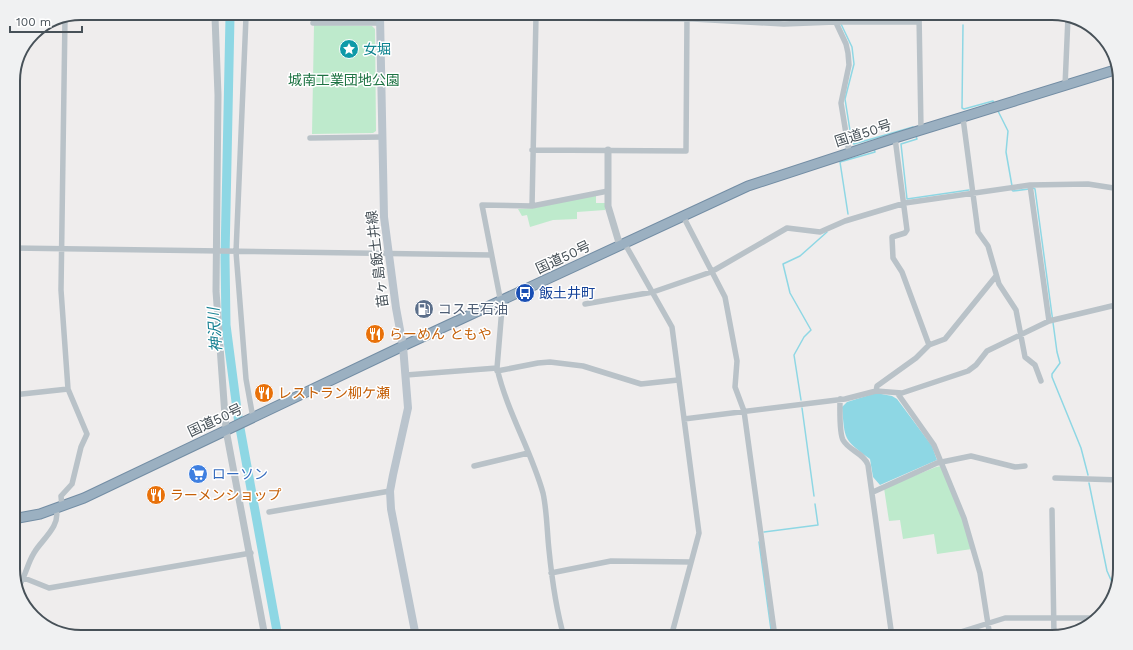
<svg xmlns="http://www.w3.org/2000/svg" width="1133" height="650" font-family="'Work Sans','Noto Sans JP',sans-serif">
  <rect width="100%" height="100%" fill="#efeded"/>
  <path fill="#beeacc" d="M314,25L372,26L375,29L376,131L373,133L312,134Z
    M596,194V203H605V210L577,212V219L553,220L530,227L527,215L522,216L518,209L534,208Z
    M941,466L968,531L972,549L937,554L934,534L903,539L900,520L889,521L884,488L936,467Z"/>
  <path fill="#8ed7e4" d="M876,393L892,396L897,399L932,446L937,460L880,485L873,477L870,459C843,439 845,440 842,407L847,402Z"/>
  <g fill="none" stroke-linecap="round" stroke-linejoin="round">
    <path stroke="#8ed7e4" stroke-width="1.5" d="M963,13V20
      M837,14L839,21
      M841,24L852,47L854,64L845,99L852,143L854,144L913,127L914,128
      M963,25L962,108L964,109L993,101L995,104
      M997,109L1008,131L1006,152L1012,186
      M916,136L917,139L901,144L907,199L969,190
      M1033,188L1035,189L1057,352L1060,363L1052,374V377L1081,448L1088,475
      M1012,190L1013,191L1029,189
      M848,214L840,162L875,152L874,149
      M801,400L794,355L804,337L811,330L790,293L783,264L800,256L827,232
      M802,408L814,496
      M1089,483L1107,571L1115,589
      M764,532L818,525L815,504
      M759,542L772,637"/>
    <path stroke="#8ed7e4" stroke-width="9" d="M230,17L225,257L226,325L238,417L278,637"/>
    <defs>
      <path id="trunk" d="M13,519L40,514L84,498L403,346L748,186L895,138L1118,69"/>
    </defs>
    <use href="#trunk" stroke="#738da4" stroke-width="11"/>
    <path stroke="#b9c2c8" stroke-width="5.5" d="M832,14L846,44L848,53L849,65L841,103L849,152
      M919,14L921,130
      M536,16L532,206L482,205L502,308L497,368C507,412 531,450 543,493C547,511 547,532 549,550C552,580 556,609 564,637
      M246,17L236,252L246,379L253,418
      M536,18L693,19L784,24L835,22H919
      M748,21V15
      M313,23H380
      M1065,86L1068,17
      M963,118L978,232L988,246L999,284L1016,310L1025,357L1035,365L1041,381
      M310,138L382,137
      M895,138L907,230L905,233L892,237L893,258L902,272L929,345
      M532,150L686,151L687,15
      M1030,185L1049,321
      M532,206L608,191
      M683,216L725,297L737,361L735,387L744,411L775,637
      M625,244L672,327L699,533L671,637
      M13,248L491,255
      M585,304L653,292L711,272L787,228L820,232L845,221L905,203L1030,185L1088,184L1120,189
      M497,371L538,363L550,362L583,366L641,384L678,380
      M406,375L497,368
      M876,391L877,386L916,358L929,345L945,339L996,276
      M898,394L934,445L964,518L980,573L990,637
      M13,395L68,389
      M840,399C840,410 839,432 843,440C849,451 864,453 868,465L892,637
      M684,419L845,399L876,391L902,393L968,371L976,365L987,351L1049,321L1120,304
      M474,466L528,453
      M1055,478L1120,480
      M873,492L937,463L971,456L1015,467L1025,466
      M62,506L61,496L72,484L81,447L87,434L68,389L61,290L65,18
      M1052,510L1054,637
      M269,512L390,491
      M551,573L611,561L691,562
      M24,578L49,588L251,553
      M18,587C26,576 27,564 34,553C41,540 61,527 56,509
      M934,637L954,634L1005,618H1096"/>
    <path stroke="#b9c2c8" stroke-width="7" d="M215,17L218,95L216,291L226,430L265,637
      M608,150V206L620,246"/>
    <path stroke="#bac4cd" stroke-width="8" d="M380,16L384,217L396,308L403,346L408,408L393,475L390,491L391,509L416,637"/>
    <use href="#trunk" stroke="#9bb0c1" stroke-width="9"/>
  </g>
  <defs>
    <symbol id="sight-disc" viewBox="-11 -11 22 22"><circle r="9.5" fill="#0f9aa8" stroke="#fff"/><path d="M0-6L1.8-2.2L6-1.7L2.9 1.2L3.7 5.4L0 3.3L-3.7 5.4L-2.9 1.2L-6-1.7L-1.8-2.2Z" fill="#fff"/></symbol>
    <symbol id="bus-disc" viewBox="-11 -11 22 22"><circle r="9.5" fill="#1a4fb4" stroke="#fff"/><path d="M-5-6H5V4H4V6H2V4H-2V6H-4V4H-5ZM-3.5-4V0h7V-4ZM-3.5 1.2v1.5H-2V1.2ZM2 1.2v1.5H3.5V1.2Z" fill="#fff"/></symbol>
    <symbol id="fuel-disc" viewBox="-11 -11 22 22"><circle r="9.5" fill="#5c6f8a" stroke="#fff"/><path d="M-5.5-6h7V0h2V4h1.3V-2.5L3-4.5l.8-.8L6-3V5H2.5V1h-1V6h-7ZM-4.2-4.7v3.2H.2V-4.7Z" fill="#fff"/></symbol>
    <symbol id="restaurant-disc" viewBox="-11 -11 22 22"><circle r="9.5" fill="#e8710a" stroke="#fff"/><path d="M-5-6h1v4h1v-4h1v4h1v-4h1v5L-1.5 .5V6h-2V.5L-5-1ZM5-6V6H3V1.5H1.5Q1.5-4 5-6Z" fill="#fff"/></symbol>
    <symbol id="supermarket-disc" viewBox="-11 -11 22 22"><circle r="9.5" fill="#3f7fe0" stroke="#fff"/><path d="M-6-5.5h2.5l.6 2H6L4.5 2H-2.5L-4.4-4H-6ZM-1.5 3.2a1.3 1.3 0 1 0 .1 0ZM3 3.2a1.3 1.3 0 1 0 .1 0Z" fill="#fff"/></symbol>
  </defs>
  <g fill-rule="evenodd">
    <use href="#sight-disc" x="338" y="38" width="22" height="22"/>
    <use href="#bus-disc" x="514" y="282" width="22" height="22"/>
    <use href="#fuel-disc" x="413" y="298" width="22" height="22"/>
    <use href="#restaurant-disc" x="364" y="323" width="22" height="22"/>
    <use href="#restaurant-disc" x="253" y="382" width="22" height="22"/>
    <use href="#supermarket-disc" x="187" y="463" width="22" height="22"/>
    <use href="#restaurant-disc" x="145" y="484" width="22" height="22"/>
  </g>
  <g text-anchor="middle" stroke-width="3" stroke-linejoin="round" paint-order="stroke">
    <g font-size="14" fill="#0d838f" stroke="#fff" text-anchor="start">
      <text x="363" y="54">女堀</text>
    </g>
    <g font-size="14" fill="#1e7343" stroke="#fff">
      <text x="344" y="85">城南工業団地公園</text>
    </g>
    <g font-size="14" fill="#475158" stroke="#fff">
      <text transform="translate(863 133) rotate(-18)" y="5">国道50号</text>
      <text transform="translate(563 257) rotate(-25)" y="5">国道50号</text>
      <text transform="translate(377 259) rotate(-97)" y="5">苗ヶ島飯土井線</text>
      <text transform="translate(215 420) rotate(-25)" y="5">国道50号</text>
    </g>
    <g font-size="14" fill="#164399" stroke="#fff" text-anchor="start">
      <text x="539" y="298">飯土井町</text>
    </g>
    <g font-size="14" fill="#4e5e75" stroke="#fff" text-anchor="start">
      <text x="438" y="314">コスモ石油</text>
    </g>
    <g font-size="14" fill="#c56008" stroke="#fff" text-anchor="start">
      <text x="389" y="339">らーめん ともや</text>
      <text x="278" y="398">レストラン柳ケ瀬</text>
      <text x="170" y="500">ラーメンショップ</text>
    </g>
    <g font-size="14" fill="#366cbe" stroke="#fff" text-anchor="start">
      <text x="212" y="479">ローソン</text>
    </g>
    <g font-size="15" font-style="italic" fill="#188193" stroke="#fff">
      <text transform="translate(215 330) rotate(-94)" y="5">神沢川</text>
    </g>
  </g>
  <path d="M0 0H1133V650H0ZM81 20H1052A61 61 0 0 1 1113 81V569A61 61 0 0 1 1052 630H81A61 61 0 0 1 20 569V81A61 61 0 0 1 81 20Z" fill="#f0f1f2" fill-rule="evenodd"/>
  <path fill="none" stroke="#475158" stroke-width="2" d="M81 20H1052A61 61 0 0 1 1113 81V569A61 61 0 0 1 1052 630H81A61 61 0 0 1 20 569V81A61 61 0 0 1 81 20Z"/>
  <path d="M10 26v6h72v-6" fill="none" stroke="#475158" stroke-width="2"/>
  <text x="16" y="26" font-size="12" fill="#475158" stroke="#ffffff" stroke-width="3" paint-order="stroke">100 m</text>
</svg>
